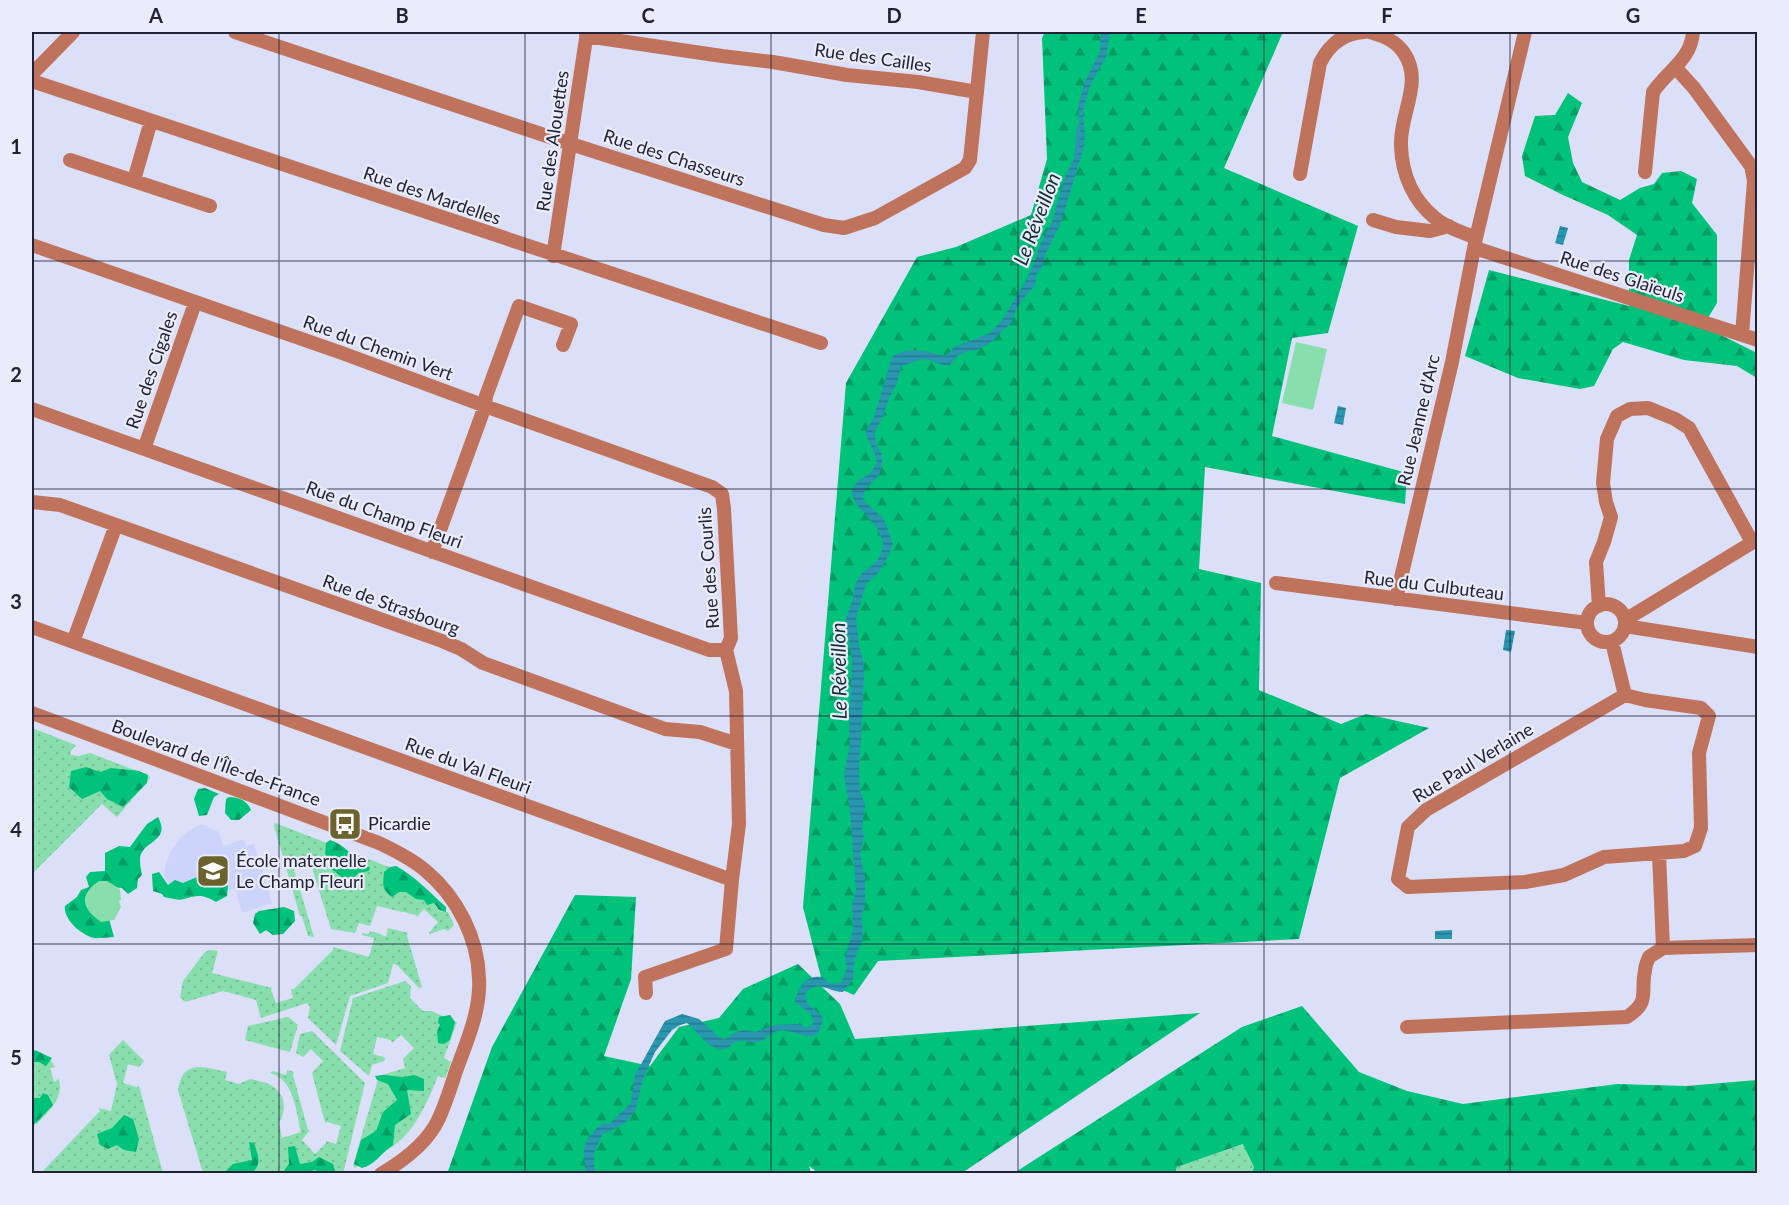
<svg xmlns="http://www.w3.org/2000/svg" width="1789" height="1205" font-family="Lato,sans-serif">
  <defs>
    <pattern id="grass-dots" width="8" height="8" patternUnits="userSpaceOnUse" patternTransform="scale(1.5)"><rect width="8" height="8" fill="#89dead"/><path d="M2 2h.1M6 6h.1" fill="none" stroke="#76be96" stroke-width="1.8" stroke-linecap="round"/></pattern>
    <pattern id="forest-firs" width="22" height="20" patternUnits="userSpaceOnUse" patternTransform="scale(1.5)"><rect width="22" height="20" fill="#00c27a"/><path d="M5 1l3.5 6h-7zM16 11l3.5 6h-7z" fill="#029d65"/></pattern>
    <pattern id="water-rules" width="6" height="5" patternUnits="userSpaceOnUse" patternTransform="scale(1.5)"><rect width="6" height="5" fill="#2a96b0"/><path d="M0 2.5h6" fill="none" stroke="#247a90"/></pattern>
  </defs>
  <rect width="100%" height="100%" fill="#dbdff7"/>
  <path fill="#cdd4fc" d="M199,825H205L219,832L223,846L244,839L246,846L254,844L272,903L242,913L235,888L223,892L170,885L164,876L165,867L171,850L180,838L188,831Z"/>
  <path fill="url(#grass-dots)" d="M32,728L76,745L70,752L71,755L79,756L90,753L148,775L150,778L117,817L102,804L32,874Z
    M275,823L397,870L430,898L439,911L448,912L454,925L448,931L444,929L430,934L429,933L438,922L424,909L417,917L416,915L377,906L370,926L359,923L355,933L331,929L311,864L294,870L314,937L308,936L302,916H300L274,826Z
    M388,928L408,933L407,936L422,987L419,988L397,965L393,964L388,983L350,996L336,1045L308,1018L310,1007L307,1003L261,1018L256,1000L223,991L185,1002L180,997L183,981L205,952L210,950L218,951L212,973L272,988L271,990L276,1003L293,998L291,989H294L333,950V947L369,957L374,938L362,935V933L369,934L370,931L378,933L386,937Z
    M405,981L411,986L410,998L423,1011H431L457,1022L444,1058L451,1062L445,1078L438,1076C427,1103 416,1130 392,1147C380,1155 367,1161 355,1168L353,1165L379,1076L405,1068L403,1059L414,1048L401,1035L393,1042H391V1040L377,1037L373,1054L384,1057L385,1059L384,1061L372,1065L369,1076L340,1051L353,998Z
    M288,1017L298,1025L290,1052L245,1040L248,1026Z
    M312,1031L365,1083L343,1174L203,1173L178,1090C183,1058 204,1067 227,1072L225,1080L239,1084L250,1079C256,1080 263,1082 269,1084C286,1092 287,1110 279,1123L282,1138L301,1132C296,1111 294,1079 270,1073L273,1071L286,1075L287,1070L294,1072L293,1075L308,1130H310L302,1140L315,1154L326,1143V1141L336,1144L341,1126L327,1122L325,1123L312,1073L323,1061L311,1049L303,1057L296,1053L300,1034Z
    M123,1040L144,1061L139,1067L128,1064L123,1083L136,1087L139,1086L163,1173L40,1174L100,1111L98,1108L111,1111L117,1084L109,1055Z
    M32,1049C42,1052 50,1057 55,1067L50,1068L54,1082L59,1079C64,1099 49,1110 37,1124L33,1120L32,1121Z
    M1244,1144L1254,1167L1252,1173L1175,1174L1177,1167Z"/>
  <path fill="url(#forest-firs)" d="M1045,32H1283L1224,168L1358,226L1328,333L1292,338L1272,436L1407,473L1405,504L1205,467L1199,569L1261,583L1259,690L1341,724L1366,714L1429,728L1340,778L1299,939L878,961L854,995L822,981L803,907L846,383L917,257L956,247L1031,215L1047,159L1042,38Z
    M1568,93L1582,103L1568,137L1573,163L1582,182L1620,200L1640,188L1654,184L1662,173L1681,171L1697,179L1692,203L1717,235V303L1703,326L1757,353V378L1737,366L1684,360L1623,342L1613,349L1594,386L1580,389L1518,378L1465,356L1489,270L1629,306V260L1637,235L1608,215L1563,195L1525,176L1522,156L1535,116L1555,115Z
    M86,767L100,772L111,768L139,771L148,775L147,783L123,807L107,799L100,791L82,799L69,787L71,771Z
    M205,788L219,794L214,797L207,815L199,816L194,799L198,789Z
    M229,797C238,797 247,800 251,810L239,820H231L225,813L226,799Z
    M158,817C172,843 140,840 140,860C140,865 141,870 142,875L138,879L137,888L128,894L122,888L110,887L109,919L114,937C108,937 99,939 94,938C81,935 63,919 65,906L77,897L81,890L89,887L86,877L90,872L105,871V853L119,846L130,847L147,824Z
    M330,840C342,844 354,854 357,866L370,867L369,871L358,873L350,883C342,880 339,873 332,870L330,863L332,860L325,854L326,843Z
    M396,866C416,877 429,892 446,907V912L439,910L434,903L427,905L424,900L416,899L406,892H399L392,897C381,889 383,885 384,872L390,867Z
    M159,872L168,885L175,880L183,883L197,877L202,880L221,879L228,886L227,896L216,902C203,894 197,895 184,899C178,901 170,898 164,897L162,894L153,891L152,874Z
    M575,895L636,897L631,979L604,1056L650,1066L679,1027L719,1018L743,989L798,964L840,1004L855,1039L1200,1013L962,1173H818L809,1166L811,1173L447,1174L492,1047Z
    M284,907L294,911L295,921L283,934L273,935L266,930L260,934L253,923L255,914L259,911Z
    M1302,1006L1359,1072L1407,1091L1463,1104L1617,1084L1686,1086L1757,1080V1173H1252L1254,1167L1243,1144L1177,1167L1175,1173H1014L1242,1027Z
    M450,1015L455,1022L450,1040L444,1044L438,1043L437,1031L440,1025L438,1023L439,1017Z
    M32,1050L37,1051L52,1058L46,1066L39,1062H32Z
    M383,1075L403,1077L414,1075L424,1079V1091L407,1090L411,1114L395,1125L393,1145C381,1153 375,1165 362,1168L354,1164L361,1140L376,1131L383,1112L397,1100L388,1084L377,1080L375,1076Z
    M43,1093L48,1095L53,1105L32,1127V1102L33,1098H40Z
    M124,1115L133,1119L139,1139L136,1152L124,1150L117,1145L108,1149L100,1145L97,1134L112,1128Z
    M249,1142L254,1143C258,1155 262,1163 253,1172L223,1174L233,1164L252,1160Z
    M295,1146L300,1164L312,1162L319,1157L333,1164L335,1171L326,1173L314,1170L306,1173H283V1172L289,1164L288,1147Z"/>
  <path fill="#89dead" d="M1296,342L1327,349L1313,410L1282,403Z
    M99,881H107L120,889L121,900L119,901L121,907L114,920L101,922C82,909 78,895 99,881Z"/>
  <path fill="url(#water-rules)" d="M1101,32H1110L1106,57L1090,85L1083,111L1085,136L1083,150L1060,225L1045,255L1042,267L1036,275L1035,286C1026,294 1013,310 1012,322L990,343L976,350L968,351L957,356L950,365H943L926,359C919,361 907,363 901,367L897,383L889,398L883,416L875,432L876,445L882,455V464L879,475L865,490L863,496L864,501L884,519L893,544L887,558L879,572L866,584L856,618L859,646L863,659L864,678L859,771L860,791L865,804L862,829L864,836L860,854L865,878V906L861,917L863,928L862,940L854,961L853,979L843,992C827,992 818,978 805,994L807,1003L822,1016C822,1024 821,1033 813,1036C805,1039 787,1027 777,1031C770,1033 765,1041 757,1042C751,1043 745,1040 738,1041C731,1043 728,1052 718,1049C704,1045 698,1031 687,1023L680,1025L672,1030L655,1052L643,1079L635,1111L625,1123L602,1135L594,1153V1173H585C586,1165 583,1156 584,1148C586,1138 595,1130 602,1123L609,1124L631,1103L635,1075L665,1021L682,1014L699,1019L720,1038L725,1039L736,1032L745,1030L755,1032L775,1025L800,1024L805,1028L811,1026L814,1021L811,1014L795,1002C800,986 804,975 823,977C829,984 833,985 842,982L847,968L845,958L853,930L852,904L856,890L850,811L844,774L850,745L849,731L852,660L849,638L845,626L846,618L852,602L855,585L861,574L877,561L882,551L883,542L877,528L857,505L852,496L853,487L860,479L870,474L877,463L875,454L865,433L874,417L892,357C905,346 929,351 944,356L950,352L954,347L990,333L1002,320L1027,279L1035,261L1039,247L1052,222L1064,180L1078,149L1080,134L1078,107L1084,84L1100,51Z
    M1560,226L1568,228L1563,245L1555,243Z
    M1338,406L1346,408L1343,425L1334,423Z
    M1506,630L1515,631L1511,652L1503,650Z
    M1452,930V939H1435V931Z"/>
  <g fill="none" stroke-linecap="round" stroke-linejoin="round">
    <path stroke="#2a96b0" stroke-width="4" d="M1076,157L1079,126"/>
    <path stroke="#bf735c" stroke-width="14" d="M235,32L571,144L824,225L844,228L875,218L965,168L970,160L983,32
      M1370,32C1384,36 1396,41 1404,53C1424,82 1399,115 1401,146C1402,174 1413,200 1435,218C1446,228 1463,232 1476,238
      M586,36L722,56L773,62L847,75L918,82L977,92
      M1675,67L1694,88L1751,166L1754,181L1742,335
      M32,74L73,32
      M32,81L821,343
      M70,160L210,206
      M1645,172L1653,92C1668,70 1691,60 1693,32
      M1300,174L1320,63C1329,45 1343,33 1364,32
      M134,180L151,121
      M1373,220L1396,227L1430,231L1449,226
      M32,245L342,353L496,410L712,487L722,494L724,509L731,638L726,650
      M1475,248L1758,340
      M553,256L587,32
      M32,409L709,650H726
      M144,449L195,303
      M32,502L60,505L442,641L461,649L483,663L665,729L700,732L737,744
      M432,552L485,406L486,396L519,306L571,324L563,345
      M1276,583L1587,623
      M1396,599L1452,362L1476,238L1525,32
      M1587 623a19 19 0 1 1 38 0a19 19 0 1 1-38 0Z
      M1599,606L1596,562L1604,542L1611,517L1606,502L1603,483L1607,439L1617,416L1630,409L1648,408L1675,419L1689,428L1752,542
      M1625,620L1758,539
      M1625,626L1758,647
      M32,627L732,880L726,949L645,977L646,993
      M73,642L116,525
      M1612,642L1625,695L1645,700L1701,708L1709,716L1699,753L1701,828L1695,846L1684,851L1604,857L1564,875L1525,882L1408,887L1398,879L1408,827L1426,810L1625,695
      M726,650L736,691L739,824L732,880
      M32,713L379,843C396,851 412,859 426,871C457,897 478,938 479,978C481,1010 467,1041 456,1071C451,1086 446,1103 439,1118C429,1141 403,1161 381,1174
      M1659,854L1663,948
      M1407,1027L1627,1017C1651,1001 1640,993 1645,971C1645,966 1647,962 1649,957L1663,948L1758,945"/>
  </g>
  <path fill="none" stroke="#202238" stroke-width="1.5" stroke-opacity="0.55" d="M279,32V1174M525,32V1174M771,32V1174M1018,32V1174M1264,32V1174M1510,32V1174M32,261H1758M32,489H1758M32,716H1758M32,944H1758"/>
  <defs>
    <symbol id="bus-square" viewBox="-11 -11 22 22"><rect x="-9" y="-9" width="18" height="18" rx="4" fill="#6c622e" stroke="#eaedf9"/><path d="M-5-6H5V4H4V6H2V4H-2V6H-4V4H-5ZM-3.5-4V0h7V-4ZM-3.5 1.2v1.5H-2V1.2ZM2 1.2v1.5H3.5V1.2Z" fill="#fff"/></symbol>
    <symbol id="school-square" viewBox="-11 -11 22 22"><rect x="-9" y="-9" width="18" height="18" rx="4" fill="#6c622e" stroke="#eaedf9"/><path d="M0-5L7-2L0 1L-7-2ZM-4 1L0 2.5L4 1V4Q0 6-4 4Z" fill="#fff"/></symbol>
  </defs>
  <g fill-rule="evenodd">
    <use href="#bus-square" x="326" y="805" width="38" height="38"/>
    <use href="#school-square" x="194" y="852" width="38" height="38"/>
  </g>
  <g text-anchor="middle" stroke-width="4.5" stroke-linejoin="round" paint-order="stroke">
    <g font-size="18" fill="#202238" stroke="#eaedf9">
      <text transform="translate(873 58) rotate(8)" y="6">Rue des Cailles</text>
      <text transform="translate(553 141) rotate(-82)" y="6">Rue des Alouettes</text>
      <text transform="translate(674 158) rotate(18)" y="6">Rue des Chasseurs</text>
      <text transform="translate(432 196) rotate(19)" y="6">Rue des Mardelles</text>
      <text transform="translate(1622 277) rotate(18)" y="6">Rue des Glaïeuls</text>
      <text transform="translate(378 348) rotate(20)" y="6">Rue du Chemin Vert</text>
      <text transform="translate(152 370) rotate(-71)" y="6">Rue des Cigales</text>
      <text transform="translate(1419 420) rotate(-77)" y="6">Rue Jeanne d'Arc</text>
      <text transform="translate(384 515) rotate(20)" y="6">Rue du Champ Fleuri</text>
      <text transform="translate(709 568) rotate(-94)" y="6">Rue des Courlis</text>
      <text transform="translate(1434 586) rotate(7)" y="6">Rue du Culbuteau</text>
      <text transform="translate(391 605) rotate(20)" y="6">Rue de Strasbourg</text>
      <text transform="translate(216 763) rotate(20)" y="6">Boulevard de l'Île-de-France</text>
      <text transform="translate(1473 763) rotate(-31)" y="6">Rue Paul Verlaine</text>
      <text transform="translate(468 766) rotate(20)" y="6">Rue du Val Fleuri</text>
    </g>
    <g font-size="18" fill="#202238" stroke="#eaedf9" text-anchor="start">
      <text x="368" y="830">Picardie</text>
      <text x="236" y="867">École maternelle<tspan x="236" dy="21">Le Champ Fleuri</tspan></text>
    </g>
    <g font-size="20" font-style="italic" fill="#0f2e36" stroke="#eaedf9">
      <text transform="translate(1037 219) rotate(-69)" y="7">Le Réveillon</text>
      <text transform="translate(839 671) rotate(-91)" y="7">Le Réveillon</text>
    </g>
  </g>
  <rect width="1789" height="1205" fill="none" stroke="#eaedf9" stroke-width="66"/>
  <rect x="33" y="33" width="1723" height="1139" fill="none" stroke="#202238" stroke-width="2"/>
  <g font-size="20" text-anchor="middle" font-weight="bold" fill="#202238">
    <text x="156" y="23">A</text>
    <text x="402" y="23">B</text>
    <text x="648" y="23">C</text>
    <text x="894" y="23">D</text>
    <text x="1141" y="23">E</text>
    <text x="1387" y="23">F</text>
    <text x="1633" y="23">G</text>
    <text x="16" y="154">1</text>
    <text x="16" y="382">2</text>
    <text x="16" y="609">3</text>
    <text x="16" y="837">4</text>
    <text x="16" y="1065">5</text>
  </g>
</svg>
